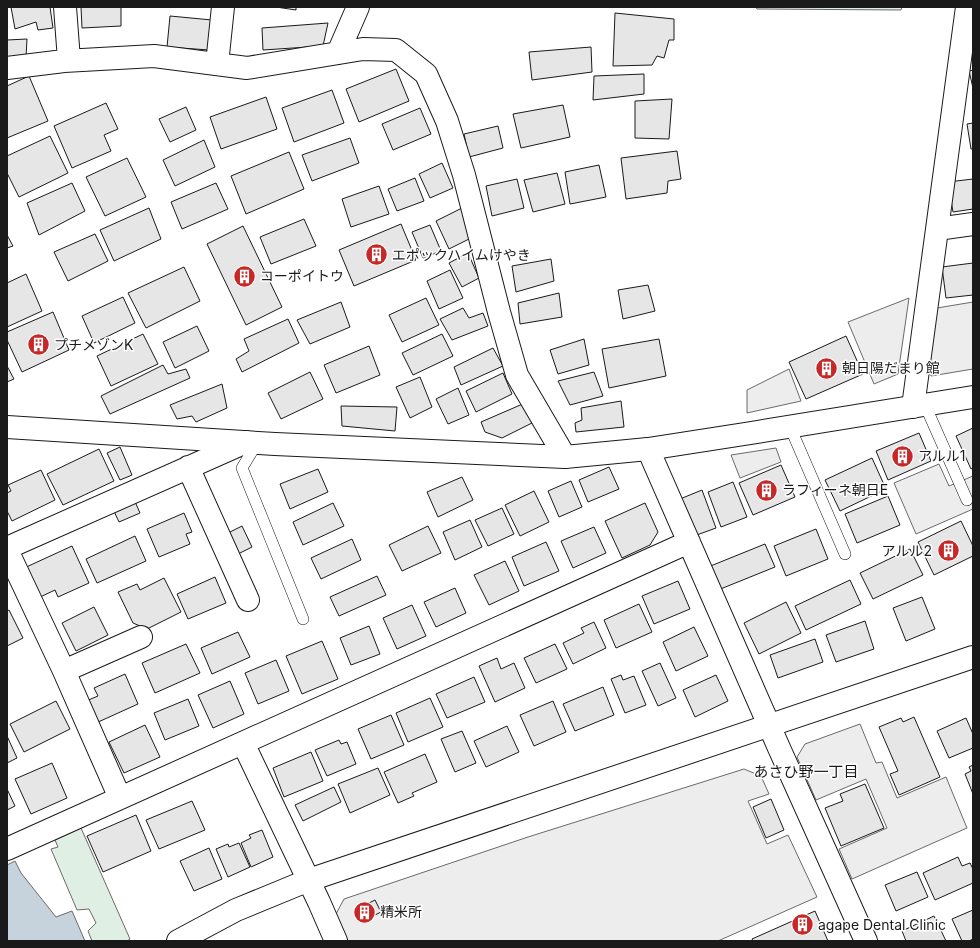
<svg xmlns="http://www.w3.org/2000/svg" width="980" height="948" font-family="Inter,'Noto Sans JP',sans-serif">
  <rect width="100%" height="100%" fill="#fff"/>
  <path fill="#e0efe3" stroke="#6a6a6a" d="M756,7H902L901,10L757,9Z
    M81,828L130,939L127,941H92L88,931L96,923L89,909L77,910L51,849L58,847L55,840Z"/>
  <path fill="#ededed" stroke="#6a6a6a" d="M909,298L898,374L874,384L848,322Z
    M973,302V369L931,376L925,347L931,309Z
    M789,369L801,401L747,413V390Z
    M776,448L781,462L740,478L731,455Z
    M939,464L949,486L973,476V509L916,534L894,483Z
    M860,724L876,763L882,762L897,798L946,777L967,828L852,879L839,849L887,828L866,779L816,800L797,757L805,744Z
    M744,769L761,776L769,794L748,801L767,844L788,835L817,897L718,941H348L336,914L344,899L528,837Z"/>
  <path fill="#c6d2dc" stroke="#6a6a6a" d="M15,861L21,873L56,917L72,911L85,941H7V865Z"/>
  <path fill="#e6e6e6" stroke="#1a1a1a" d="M11,7H50L53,28L38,30L36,22L15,29Z
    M81,7H121V26L82,28Z
    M276,7H296V10Z
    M615,13L674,19V40H669L664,58L657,56L652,65L613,66Z
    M170,16L212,20L209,50L167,47Z
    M328,23L323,46L263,50L262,28Z
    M27,39L26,57L7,58V40Z
    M591,47L592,72L532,80L529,52Z
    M396,69L409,101L359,122L346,89Z
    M973,70V88L969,71Z
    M644,74V94L593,100L594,76Z
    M29,76L48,121L7,138V86Z
    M332,90L344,123L294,142L282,108Z
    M266,97L277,129L221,149L210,117Z
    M672,99L669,139L635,138V101Z
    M106,103L118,129L104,135L111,151L72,168L54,126Z
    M563,105L570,137L521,148L513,114Z
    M186,107L196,130L170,142L159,119Z
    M420,108L431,134L393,150L382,124Z
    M973,123V149H971L967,124Z
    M498,126L503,148L469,157L464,134Z
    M50,136L68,173L19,197L7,173V156Z
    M350,138L359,163L312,181L302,155Z
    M204,140L215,167L175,186L163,160Z
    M677,151L681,179L668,181L667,193L626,199L621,158Z
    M289,152L304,189L246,214L231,176Z
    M127,158L146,197L105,216L86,177Z
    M442,163L453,188L430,198L419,174Z
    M599,165L606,197L570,204L565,172Z
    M557,173L565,204L533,212L524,180Z
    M415,178L424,201L397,211L388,189Z
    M517,179L524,208L492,216L486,186Z
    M973,179V209L953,212L948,182Z
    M72,183L85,211L39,235L27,203Z
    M216,183L228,209L182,229L171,202Z
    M379,186L389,214L351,227L342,199Z
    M149,208L161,239L114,261L100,230Z
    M462,208L475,236L449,249L436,221Z
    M304,219L316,246L271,264L260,237Z
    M401,224L416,260L354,286L339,250Z
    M430,225L441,251L423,258L412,232Z
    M243,226L282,307L246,325L207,244Z
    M95,234L108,261L68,281L54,252Z
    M7,235L13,246L7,248Z
    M468,253L479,278L462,287L449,263Z
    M551,259L554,281L516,292L512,266Z
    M973,263V295L946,298L942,267Z
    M184,267L200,301L146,328L128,293Z
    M450,270L463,298L439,309L427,281Z
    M26,274L42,311L7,327V283Z
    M648,285L655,311L623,319L618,290Z
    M559,293L562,317L520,324L518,303Z
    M123,297L135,323L94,343L82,316Z
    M426,298L439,325L402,342L389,315Z
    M341,302L350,327L310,344L297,320Z
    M463,308L469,318L483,313L488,326L452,340L440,319Z
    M53,312L69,350L22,372L7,340V332Z
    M288,319L299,343L242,372L236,359L249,351L244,339Z
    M197,326L209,351L175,368L163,342Z
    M143,334L158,364L111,386L97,356Z
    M442,334L453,356L413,375L402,353Z
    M846,336L863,374L806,399L789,362Z
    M584,339L589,365L558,374L550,350Z
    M659,339L666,376L609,388L602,349Z
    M369,346L380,375L336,393L324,365Z
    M493,348L503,366L461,385L454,367Z
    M163,365L168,374L186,369L190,378L110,414L101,396Z
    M7,366L14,379L7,382Z
    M310,372L323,399L281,419L268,393Z
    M594,372L603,396L570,405L558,381Z
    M503,373L512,394L476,412L466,391Z
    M420,377L432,407L410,418L396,387Z
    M222,384L227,408L196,422L192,416L177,419L170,405Z
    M458,388L469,415L448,424L436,399Z
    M621,401L624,427L576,432L575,423L582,420L581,408Z
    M525,403L532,423L502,438L485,432L481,422Z
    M341,406L397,407L395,431L342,426Z
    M973,428V468L971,469L956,436Z
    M919,433L931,461L888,480L876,451Z
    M120,447L132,475L120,480L107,453Z
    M99,449L114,481L63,505L47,474Z
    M872,458L886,489L840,511L825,480Z
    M781,465L795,497L753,515L739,483Z
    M609,467L619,489L588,502L579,480Z
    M318,469L328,492L290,509L280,484Z
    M41,470L55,500L12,521L7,511V493L11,491L8,485Z
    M462,477L473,500L438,517L427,492Z
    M571,481L582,507L559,517L548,491Z
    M733,482L747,517L721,527L708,492Z
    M702,490L716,528L694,536L680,499Z
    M534,491L549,522L520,536L505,505Z
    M888,496L900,525L857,543L845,514Z
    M133,497L140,513L119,522L112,507Z
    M333,503L344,526L303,545L293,522Z
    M645,503L658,532L650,545L622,558L605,521Z
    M502,508L514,534L488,546L475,520Z
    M184,513L192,532L186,534L190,544L159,557L147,529Z
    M470,520L482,547L455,560L443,532Z
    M961,521L973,546V556L934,575L918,542Z
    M242,526L252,547L236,555L226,534Z
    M428,526L441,553L402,571L389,545Z
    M594,527L606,553L573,568L561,541Z
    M816,529L828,559L786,576L774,546Z
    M135,536L146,561L97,583L86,559Z
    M352,539L361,560L321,579L311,558Z
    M546,542L559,571L524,586L512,557Z
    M765,544L775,567L718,590L708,567Z
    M72,546L89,583L58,597L55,590L36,599L22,569Z
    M910,549L923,575L873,599L860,573Z
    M505,561L519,591L489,605L474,575Z
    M377,576L386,595L339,616L330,597Z
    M215,577L226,603L188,619L177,594Z
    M164,578L181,612L147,629L133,623L118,592L137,584L140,590Z
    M850,580L861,604L806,630L795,606Z
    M678,581L690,609L654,624L642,596Z
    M455,588L466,613L436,627L424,602Z
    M922,597L935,629L906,641L893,608Z
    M786,602L801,633L759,654L744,623Z
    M639,604L652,632L616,648L604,620Z
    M412,605L426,636L397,649L383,618Z
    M94,607L108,635L76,651L62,623Z
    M9,610L23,638L7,646V611Z
    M865,621L874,649L836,662L826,635Z
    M594,622L606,648L573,664L563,643L584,633L581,628Z
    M369,626L380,654L351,665L340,638Z
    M694,627L708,656L676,671L663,642Z
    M238,632L250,657L212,674L201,648Z
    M815,639L823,662L778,678L770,655Z
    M322,641L338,679L302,694L286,656Z
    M186,644L200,673L155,693L142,663Z
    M555,644L567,669L536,683L524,658Z
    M497,658L501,669L514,663L525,688L495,702L479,666Z
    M276,660L289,691L258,704L245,673Z
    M660,663L676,698L658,706L642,671Z
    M125,674L138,704L96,723L86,701L98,696L94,688Z
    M621,675L623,680L634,676L646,705L625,713L611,679Z
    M716,675L728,701L695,717L683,690Z
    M474,677L485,702L447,718L436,694Z
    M230,681L244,714L213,728L198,695Z
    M603,687L614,715L575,731L563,704Z
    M430,698L443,727L408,742L396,713Z
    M188,699L199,726L165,740L154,713Z
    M56,701L70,729L24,752L10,724Z
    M553,701L566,732L534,746L520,715Z
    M391,715L404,745L371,759L358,729Z
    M914,717L940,777L899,795L890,774L898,771L879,727L901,718L903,722Z
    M966,718L973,734V748L949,758L937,731Z
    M145,725L160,757L124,773L109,742Z
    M507,726L519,752L486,767L474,741Z
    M462,731L476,763L455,772L441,739Z
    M7,736L17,758L7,763Z
    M339,740L341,744L347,742L356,764L327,776L315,750Z
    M311,752L323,781L284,797L273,768Z
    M425,754L437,782L412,793L414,796L398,803L384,772Z
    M52,763L67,798L31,814L15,779Z
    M973,765V794L965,774L971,771L969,767Z
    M378,768L390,795L350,813L338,784Z
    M865,784L884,828L841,846L825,808L843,801L840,794Z
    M334,787L341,802L303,821L295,805Z
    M7,789L15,806L7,810Z
    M771,799L784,830L766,838L753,807Z
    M192,801L205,830L159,849L146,820Z
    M136,815L151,851L103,872L87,836Z
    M262,830L273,857L251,867L241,843L251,838L249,835Z
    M239,843L250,867L228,877L216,849L228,844L229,847Z
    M209,848L222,879L194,891L180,861Z
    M958,857L962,866L970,863L973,869V883L935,900L923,873Z
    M917,872L928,897L896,911L885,885Z
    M375,900L381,912L375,915L369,903Z
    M366,904L371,917L365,919L359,907Z
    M973,910V939L969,941H962L952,919Z
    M815,911L828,941H753L752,939Z
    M934,916L946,941H906L902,931Z"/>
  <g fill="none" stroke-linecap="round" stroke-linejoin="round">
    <defs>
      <path id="service" d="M925,405L967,500
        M790,427L845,554
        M257,443L242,468L303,619"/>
      <path id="minor" d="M65,7L69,60
        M338,53L358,7
        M217,64L223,7
        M7,68L64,61L154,56L247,68L363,49L396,50L426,74L447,121L464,175L499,312L517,375L565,457
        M937,229L973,224
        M913,407L967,7
        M648,449L779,748L866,941
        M188,467L248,600
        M7,548L246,442
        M7,550L64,671L120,798
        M64,671L141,637
        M243,743L319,902L336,941
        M7,849L689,542"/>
      <path id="tertiary" d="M7,427L275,444L565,457L648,449L751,433L973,397
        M178,941L236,910L309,880L973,657"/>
    </defs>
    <use href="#service" stroke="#1a1a1a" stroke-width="12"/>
    <use href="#minor" stroke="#1a1a1a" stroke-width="24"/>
    <use href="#tertiary" stroke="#1a1a1a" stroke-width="24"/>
    <use href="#service" stroke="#fff" stroke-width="11"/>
    <use href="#minor" stroke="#fff" stroke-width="22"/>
    <use href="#tertiary" stroke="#fff" stroke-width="22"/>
  </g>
  <defs>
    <symbol id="building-disc" viewBox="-11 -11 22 22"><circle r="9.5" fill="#c62828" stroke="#fff"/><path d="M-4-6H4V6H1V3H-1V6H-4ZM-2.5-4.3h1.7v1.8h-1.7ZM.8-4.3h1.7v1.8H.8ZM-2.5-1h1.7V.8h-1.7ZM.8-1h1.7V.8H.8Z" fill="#fff"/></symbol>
  </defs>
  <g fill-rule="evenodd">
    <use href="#building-disc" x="364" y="242" width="25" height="25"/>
    <use href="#building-disc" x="232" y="264" width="25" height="25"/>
    <use href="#building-disc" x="26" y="332" width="25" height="25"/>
    <use href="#building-disc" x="814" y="356" width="25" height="25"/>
    <use href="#building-disc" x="890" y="444" width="25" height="25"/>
    <use href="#building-disc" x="754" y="478" width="25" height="25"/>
    <use href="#building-disc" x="936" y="538" width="25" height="25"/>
    <use href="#building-disc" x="352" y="900" width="25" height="25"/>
    <use href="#building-disc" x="790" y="912" width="25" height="25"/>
  </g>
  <g text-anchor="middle" stroke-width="3" stroke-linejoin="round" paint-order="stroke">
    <g font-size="14" fill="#1a1a1a" stroke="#fff" text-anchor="start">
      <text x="392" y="260">エポックハイムけやき</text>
      <text x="260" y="281">コーポイトウ</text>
      <text x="54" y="350">プチメゾンK</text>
      <text x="842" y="373">朝日陽だまり館</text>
      <text x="918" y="461">アルル1</text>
      <text x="782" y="495">ラフィーネ朝日E</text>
      <text x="932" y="556" text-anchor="end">アルル2</text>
      <text x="380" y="917">精米所</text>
      <text x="818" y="930">agape Dental Clinic</text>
    </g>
    <g font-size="15" fill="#1a1a1a" stroke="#fff">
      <text x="806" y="777">あさひ野一丁目</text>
    </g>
  </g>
  <rect width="980" height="948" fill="none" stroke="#1a1a1a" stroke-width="16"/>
</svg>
